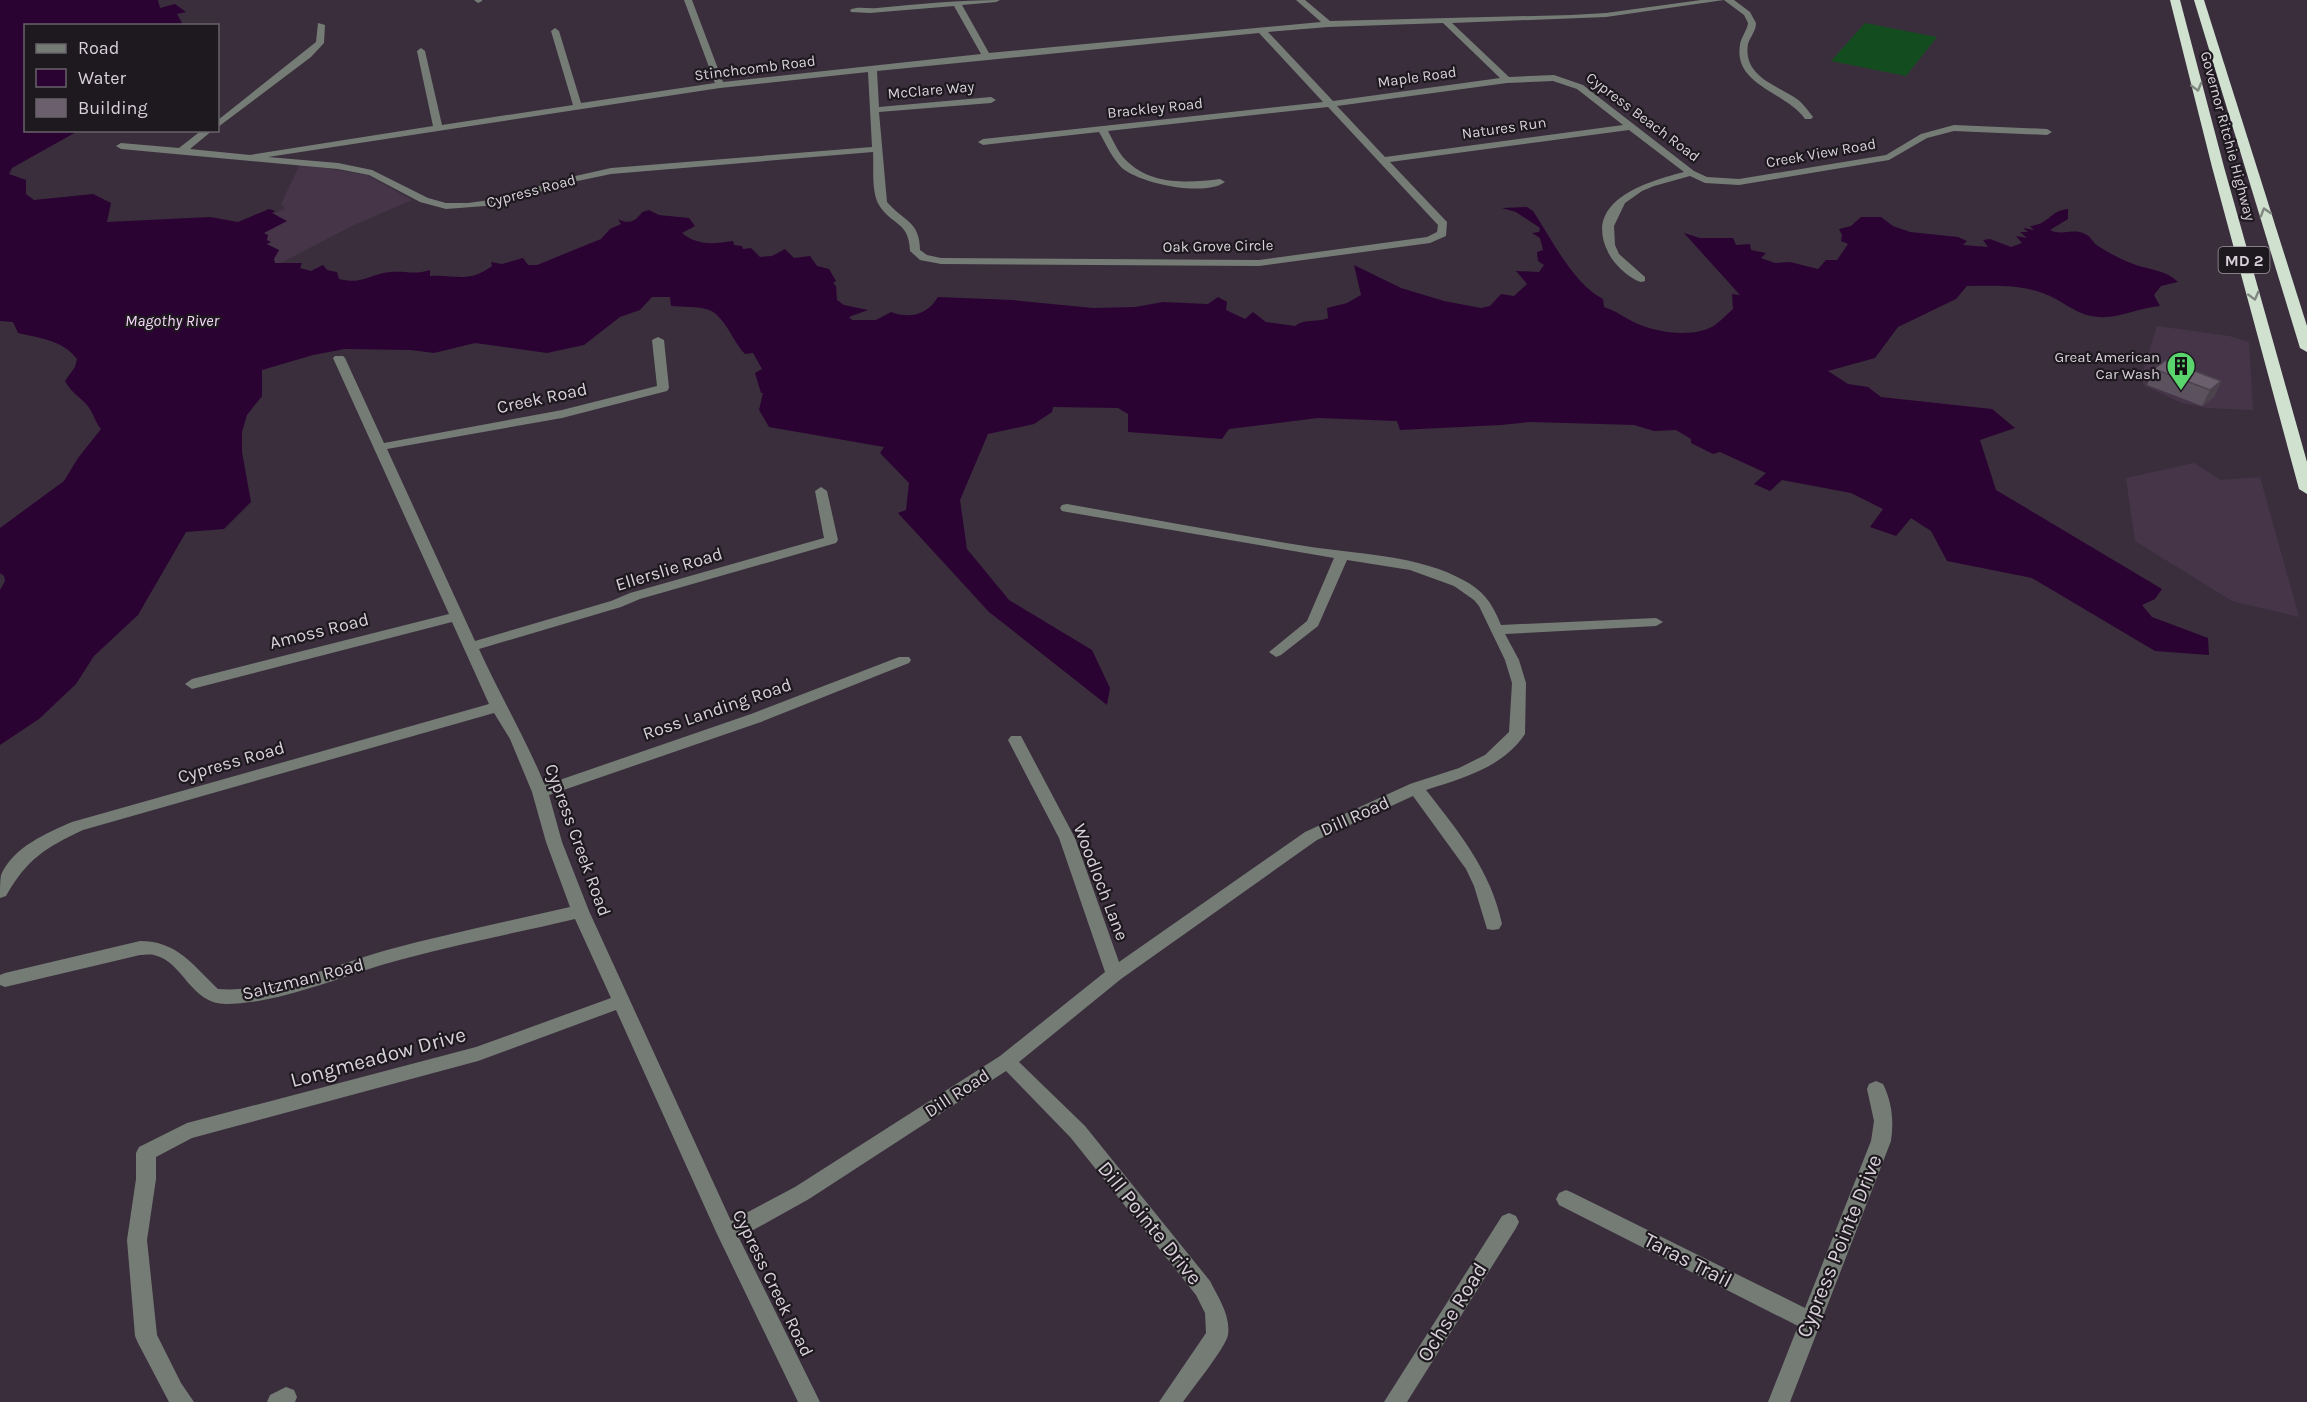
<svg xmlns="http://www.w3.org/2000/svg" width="2307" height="1402" font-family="Karla,sans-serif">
<rect width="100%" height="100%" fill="#3a2e3d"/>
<!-- built -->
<g fill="#463549">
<polygon points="300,164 367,175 412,200 352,226 248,280 140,272 285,209 281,204"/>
<polygon points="2157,326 2229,336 2249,342 2253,410 2207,408 2182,403 2143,385 2143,371"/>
<polygon points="2194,463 2221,480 2260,477 2299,617 2232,601 2135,541 2126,478"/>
</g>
<!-- green -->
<polygon fill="#134d1f" points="1865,23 1937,37 1906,76 1831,61"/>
<!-- water -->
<path fill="#2b0332" d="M0,0H158L160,8L175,4L186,12L177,14L183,25L26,26V130L78,131L12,168L9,174L26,180V194L34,200L93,194L111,203L107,222L210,217L238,222L269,209L275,211L272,213L287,221L264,233L268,235L267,240L271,242L267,244L279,250L274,259L275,263H302L300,268L311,271L323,265L327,270L337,272L339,279C364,285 368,274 391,272C405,271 416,275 430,270V276C454,274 468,284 492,266L491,262L502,264L523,258L528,265H537L601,239L610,229L621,224L618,219C629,225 636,221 642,212L649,210L659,215L689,218L695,226L682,233C698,246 714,244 733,241L734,245L742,246L743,249L751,248L760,257L772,256L785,249L794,258L810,256L817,266L829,269L836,281L833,283L836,286L837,300L844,305L868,310L849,317L852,320H876L891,312C910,319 927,315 938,297L1012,300L1093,308L1135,307L1163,302L1208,304L1218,297L1227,302L1226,310L1245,319L1253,312L1266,322L1295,326C1305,318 1317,323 1328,318L1327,308L1347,303L1361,295L1354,265L1401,288L1444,301L1481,308L1490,306L1501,294L1514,296L1527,284L1516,271L1539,272L1544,265L1538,261L1537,252L1543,250L1540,238L1532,233L1539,232L1540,228L1516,212L1502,208L1527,207L1533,211C1551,238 1574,285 1603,299L1604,307C1617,311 1626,319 1638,324C1658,333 1696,338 1715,325C1722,320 1727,314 1733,309L1732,294L1740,295L1684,233L1700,238H1733L1736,245L1750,244L1751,250L1766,253L1761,258L1775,263L1790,262L1818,269L1826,260H1837L1848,244L1841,241L1842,235L1839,229L1851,226L1861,217H1881L1893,226L1910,232L1958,237L1967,241L1963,245L1988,247L1983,240L1990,239L2011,247L2022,243L2016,236L2027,238L2020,232H2028L2023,228L2034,230L2030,226C2050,224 2049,211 2068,209V219L2050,230C2062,236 2073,228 2085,234C2091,236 2093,243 2098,246C2109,253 2124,261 2136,265C2151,270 2166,270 2178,282L2161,286L2154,295L2160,306C2136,308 2115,321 2091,316C2075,313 2061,300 2045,294C2020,284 1994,286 1967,286L1956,299L1898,327L1875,358L1828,371L1848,384L1868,387L1881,397L1992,409L2015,428L1980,440L1996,490L2162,589L2155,599L2142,605L2152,617L2208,638L2209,655L2155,651L2032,578L1947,561L1931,531L1911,518L1896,536L1870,527L1883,509L1851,493L1782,480L1770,491L1754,484L1766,473L1720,452L1713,454L1691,443V439L1676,430L1654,431L1634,425L1530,422L1501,425L1400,430L1397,421L1318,418L1229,429L1222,439L1128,432V414L1118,408L1053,407L1052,412L1034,424L988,434L960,500L967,549L1009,600L1092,650L1110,688L1107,705L989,612L898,513L906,510L909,483L880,453L884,447L769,427L759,410L763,393H761L755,373L762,369L753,353L745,354C733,342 725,316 709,310C698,306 682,307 671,306L670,297H652L640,310L620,317L584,345L547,353L475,343L434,353L411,350L345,349L313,355L262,370V396L247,415L242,432V452L251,502L224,529L186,532L138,615L94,656L76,684L39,719L0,745V590L5,581L4,576L0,573V528L64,481L78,458L101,429C96,423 95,418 91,411C85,399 72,395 65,381L75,367L77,359C63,340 39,338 18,333L13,322L0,321Z"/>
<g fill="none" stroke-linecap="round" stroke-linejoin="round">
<!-- minor -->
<g fill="#757c75" fill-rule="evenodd">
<polygon points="474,0 482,0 482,1 478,3"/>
<path d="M684,0H692L723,82L981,54L954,6L870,13L851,12L850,10C857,6 868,9 877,8C921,4 958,0 1000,0L996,2L962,5L989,53L1321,22L1296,0H1305L1330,21L1571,15L1606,13L1701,0H1734L1750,12L1756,23C1756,31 1750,37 1748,44C1743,75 1773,84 1794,97C1802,102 1807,109 1813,117L1811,119H1805C1786,92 1733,85 1740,45C1741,37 1747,31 1748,23L1744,15L1724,0L1606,17L1452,23L1509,77L1554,75L1583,85L1694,171L1707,177L1739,179L1886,155L1921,134L1954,125L2047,129L2052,132L2047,135L1954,131L1927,138L1889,160L1739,185L1705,183L1690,176L1654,186L1642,191L1625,203L1614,226L1615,245L1619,254L1645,277V281L1641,282C1628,278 1613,263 1608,252C1582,200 1649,181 1684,172L1629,130L1390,162L1447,222L1446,236L1430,243L1259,266L941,264L920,260L910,251C909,221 892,226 879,205C871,192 874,167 873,152L611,174L568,183L498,205L446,209L420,202L369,175L338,169L121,149L116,146L121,143L179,148L202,130H213L190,149L250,155L433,126L417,51L421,48L425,51L442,125L573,105L551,31L555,28L559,31L581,103L715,83ZM1443,23L1500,78L1333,101L1268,32L1328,27ZM1259,33L1323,102L983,139L978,142L983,145L1099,132C1106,144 1112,158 1122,168C1141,184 1205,197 1225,182L1220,179C1190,183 1153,185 1129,163C1119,155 1114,142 1108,131L1328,107L1438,225L1437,232L1427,237L1259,260L941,258L927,255L920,250C920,221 903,221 887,202L879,112L991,103L996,100L991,97L879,107L877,71ZM868,72L872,147L611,168L562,179L497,199L468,203H446L428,198L372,170L338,163L268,157L720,88ZM1553,81L1577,89L1623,125L1385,157L1337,106L1507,83Z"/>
<polygon points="318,23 325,25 324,43 311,57 218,127 218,120 316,42"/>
<path d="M658,337L664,340L669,388L667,391L562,418L387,449L475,641L611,601L630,593L824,538L815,491L821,487L827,491L838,540L836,543L640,599L621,607L479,649C500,695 525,738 545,785L751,714L899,657H909L911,660L909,663L761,722L549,795L562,842L589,911L731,1221L795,1187L1000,1056L1105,972L1059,838L1008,740L1011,736H1021L1075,838L1119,962L1305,832L1410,784L1459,768L1485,755L1509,732L1512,683L1505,660L1479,606L1474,600L1454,586L1410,570L1347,560L1318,626L1281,655L1276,657L1269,652L1307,621L1334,558L1067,512L1062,511L1060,508L1062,505L1067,504C1146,518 1226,533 1305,546C1356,554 1420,555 1465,581C1485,592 1493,605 1501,625L1656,618L1663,622L1656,626L1505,634L1519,660L1526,683L1525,734C1502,768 1463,778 1426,790C1459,832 1491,871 1502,924L1499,929L1493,930L1487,929L1474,886L1466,869L1413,796L1317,840L1121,979L1019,1062L1085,1126L1210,1281C1218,1297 1231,1316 1228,1335C1226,1347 1192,1389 1183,1402H1159L1206,1333L1205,1313L1196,1295L1071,1138L1006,1071L809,1199L739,1238L820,1402H798L717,1234L616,1010L478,1061L192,1138L156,1157V1179L147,1240L157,1335L181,1383L194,1402H169L138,1343L135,1336L127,1240L136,1179V1153L139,1147L187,1123L476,1047L611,998L575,919C512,934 447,946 385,964C337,978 276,1004 226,1004C190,1004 184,962 154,955C150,954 144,955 140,955L5,987L0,985V975L5,973L140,941C177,941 193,965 218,989C272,993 334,965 387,950C447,934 509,921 570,907L546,842L532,792L510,739L494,713L83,830C45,848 27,859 6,896L0,898C0,891 0,881 1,875C13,847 47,833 72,822L489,704L452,622L192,689L185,684L192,679L449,614L333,358L335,356H343L345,358L384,443L562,410L657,386L652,340Z"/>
<path d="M1876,1081L1883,1084C1892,1102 1894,1121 1891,1141L1790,1402H1768L1798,1326L1559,1205L1556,1199L1559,1193L1566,1190L1573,1193L1805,1308L1871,1141L1874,1121L1867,1089L1869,1084Z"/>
<polygon points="1509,1213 1516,1216 1519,1222 1516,1228 1407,1402 1384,1402 1502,1216"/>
<polygon points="286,1387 294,1390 297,1397 295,1402 267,1402 270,1395"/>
</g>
<!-- highway -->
<g fill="#d0e1d0" fill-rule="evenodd">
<polygon points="2170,0 2180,0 2224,167 2307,462 2307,494 2299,489 2212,167"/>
<polygon points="2194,0 2204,0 2307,326 2307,352 2300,348"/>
</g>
</g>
<!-- wall -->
<polygon fill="#5c515e" points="2154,369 2221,381 2214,397 2202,406 2147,385"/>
<!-- shaded-wall -->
<polygon fill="#4b424c" points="2221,381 2214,397 2202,406 2210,390"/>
<!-- building -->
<polygon fill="#6b5e6d" stroke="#4b424c" stroke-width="1.5" points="2166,360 2221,381 2210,390 2154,369"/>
<!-- one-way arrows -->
<defs><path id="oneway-chevron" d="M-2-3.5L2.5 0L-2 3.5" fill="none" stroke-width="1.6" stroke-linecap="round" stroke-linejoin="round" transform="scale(1.5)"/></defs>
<g stroke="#808780">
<use href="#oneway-chevron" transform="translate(2197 87) rotate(75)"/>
<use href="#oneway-chevron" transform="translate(2265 212) rotate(-107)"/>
<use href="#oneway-chevron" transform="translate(2254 296) rotate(75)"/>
</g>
<!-- icons -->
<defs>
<g id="building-pin" transform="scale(1.5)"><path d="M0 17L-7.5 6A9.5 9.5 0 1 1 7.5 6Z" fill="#5ad56e" stroke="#1e191f"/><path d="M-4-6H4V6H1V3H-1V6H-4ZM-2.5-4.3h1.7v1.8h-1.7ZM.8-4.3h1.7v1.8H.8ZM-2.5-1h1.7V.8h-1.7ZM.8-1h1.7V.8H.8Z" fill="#111"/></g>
</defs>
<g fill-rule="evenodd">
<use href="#building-pin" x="2181" y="366"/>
</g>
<g text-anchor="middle" stroke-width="4.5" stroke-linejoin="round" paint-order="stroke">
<!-- far-street labels -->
<g font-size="15" fill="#d8d1da" stroke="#1e191f">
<text transform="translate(755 68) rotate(-7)" y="5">Stinchcomb Road</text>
<text transform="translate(1417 77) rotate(-8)" y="5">Maple Road</text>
<text transform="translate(931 90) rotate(-5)" y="5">McClare Way</text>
<text transform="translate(1155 108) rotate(-6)" y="5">Brackley Road</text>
<text transform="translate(1643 117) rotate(37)" y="5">Cypress Beach Road</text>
<text transform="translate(1504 128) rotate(-8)" y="5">Natures Run</text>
<text transform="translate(2228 136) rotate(75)" y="5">Governor Ritchie Highway</text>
<text transform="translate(1821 153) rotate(-10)" y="5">Creek View Road</text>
<text transform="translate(531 191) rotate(-15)" y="5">Cypress Road</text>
<text transform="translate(1218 246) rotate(-1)" y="5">Oak Grove Circle</text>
</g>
<!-- far-poi labels -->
<g font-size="15" fill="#d8d1da" stroke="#1e191f" text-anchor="end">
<text x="2160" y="362">Great American<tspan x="2160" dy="17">Car Wash</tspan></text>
</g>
<!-- shield labels -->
<rect fill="#1e191f" stroke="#a09aa2" stroke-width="1.5" x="2218.5" y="247" width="51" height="26" rx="4.5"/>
<g font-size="16" font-weight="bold" fill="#d8d1da">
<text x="2244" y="266">MD 2</text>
</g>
<!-- far-water labels -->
<g font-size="16" font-style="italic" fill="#f6d7fb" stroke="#1e191f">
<text x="172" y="326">Magothy River</text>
</g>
<!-- street labels -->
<g font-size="18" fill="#d8d1da" stroke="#1e191f">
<text transform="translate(542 398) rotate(-12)" y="6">Creek Road</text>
<text transform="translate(669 569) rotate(-17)" y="6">Ellerslie Road</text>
<text transform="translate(319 631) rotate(-14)" y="6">Amoss Road</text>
<text transform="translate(717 709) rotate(-19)" y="6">Ross Landing Road</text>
<text transform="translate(231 762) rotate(-16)" y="6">Cypress Road</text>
<text transform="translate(1355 816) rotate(-24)" y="6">Dill Road</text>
<text transform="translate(578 840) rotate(70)" y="6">Cypress Creek Road</text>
<text transform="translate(1101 882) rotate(69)" y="6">Woodloch Lane</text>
<text transform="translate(303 979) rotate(-14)" y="6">Saltzman Road</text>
<text transform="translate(957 1093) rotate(-33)" y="6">Dill Road</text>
<text transform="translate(773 1283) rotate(64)" y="6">Cypress Creek Road</text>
</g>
<!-- near-street labels -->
<g font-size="21" fill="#d8d1da" stroke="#1e191f">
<text transform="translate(378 1057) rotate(-15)" y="7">Longmeadow Drive</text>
<text transform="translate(1150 1223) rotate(51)" y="7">Dill Pointe Drive</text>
<text transform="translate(1839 1246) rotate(-68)" y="7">Cypress Pointe Drive</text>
<text transform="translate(1688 1260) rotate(27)" y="7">Taras Trail</text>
<text transform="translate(1452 1312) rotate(-58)" y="7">Ochse Road</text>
</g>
</g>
<!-- legend -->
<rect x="24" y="24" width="195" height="108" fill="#1e191f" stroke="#68636a" stroke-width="1.5"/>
<rect x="36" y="44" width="30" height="9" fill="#757c75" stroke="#68636a" stroke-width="1.5"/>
<text x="78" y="54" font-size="18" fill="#d8d1da">Road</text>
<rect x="36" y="69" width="30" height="18" fill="#2b0332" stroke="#68636a" stroke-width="1.5"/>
<text x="78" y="84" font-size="18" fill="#d8d1da">Water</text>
<rect x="36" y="99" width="30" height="18" fill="#6b5e6d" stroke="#68636a" stroke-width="1.5"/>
<text x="78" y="114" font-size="18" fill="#d8d1da">Building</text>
</svg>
